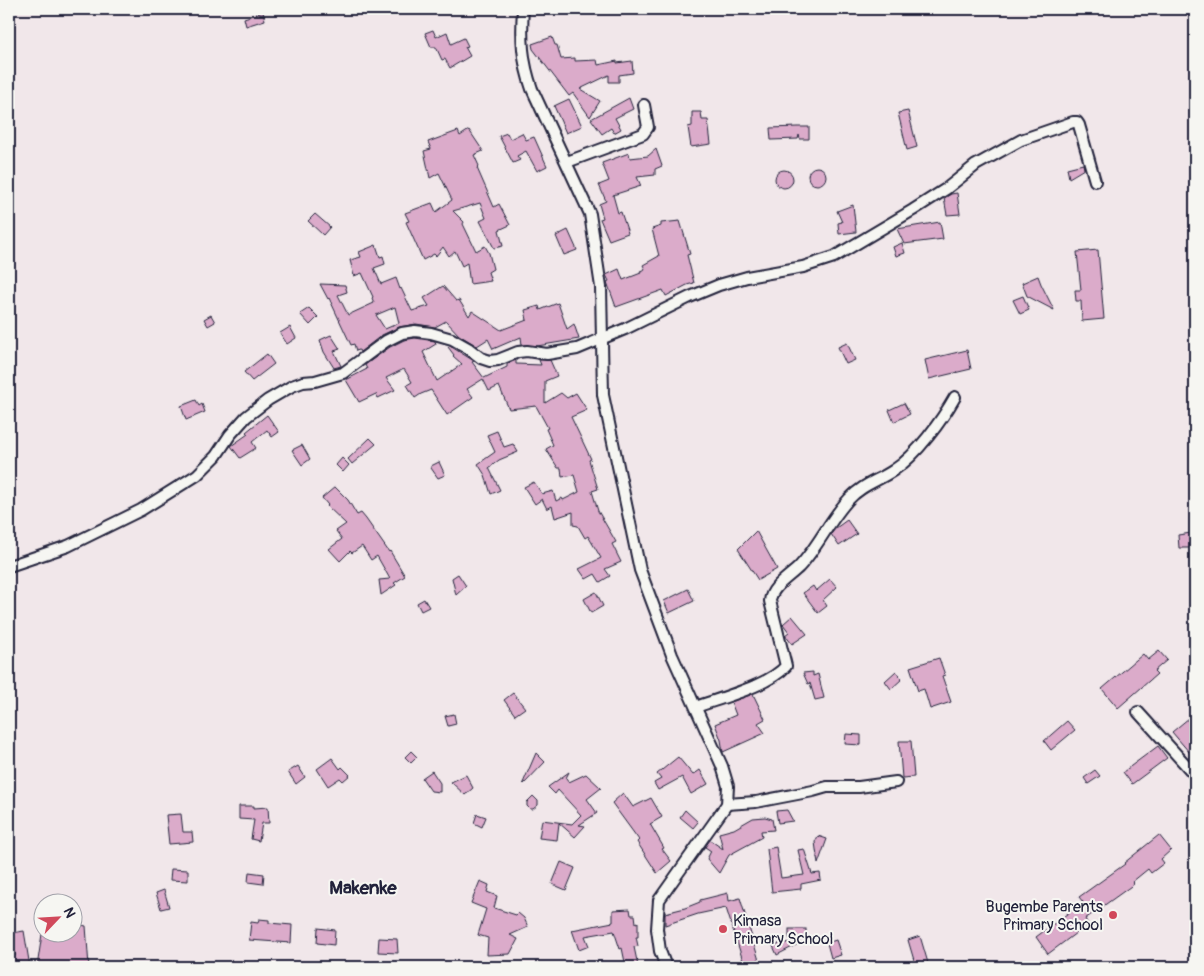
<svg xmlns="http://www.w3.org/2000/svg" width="1204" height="976" font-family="Pangolin,sans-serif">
<rect width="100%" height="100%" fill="#f1e7ea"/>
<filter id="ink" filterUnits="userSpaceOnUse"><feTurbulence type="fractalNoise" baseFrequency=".02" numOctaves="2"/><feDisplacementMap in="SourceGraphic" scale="10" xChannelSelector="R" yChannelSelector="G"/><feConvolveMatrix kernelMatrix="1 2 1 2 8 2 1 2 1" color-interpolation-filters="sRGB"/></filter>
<g filter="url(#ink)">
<!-- building -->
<g fill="#dbabca" stroke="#22223b" fill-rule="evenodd">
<polygon points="263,12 265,20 246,26 244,18"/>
<polygon points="433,30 436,37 447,32 451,44 464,38 468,46 465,47 470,56 450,68 445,59 442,60 436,47 431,47 425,33"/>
<polygon points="552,37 555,45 557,45 561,59 575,58 575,61 597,60 598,65 617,61 617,63 632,61 633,73 619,75 619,82 609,82 609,75 580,89 600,101 590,117 573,93 569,96 533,49 532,44"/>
<polygon points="629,98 633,109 615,118 621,129 614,133 611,128 602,134 591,119"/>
<polygon points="569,99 582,126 566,133 554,106"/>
<polygon points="908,111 917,147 907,150 898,113"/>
<polygon points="692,112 701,112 702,120 708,120 711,144 691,147 688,127 692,126"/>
<polygon points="797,127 809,127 809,139 800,139 799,135 798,139 771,140 770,128"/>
<polygon points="469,130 483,151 474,155 479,166 477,168 494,207 499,204 510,225 499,230 503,246 494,248 480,221 486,218 480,203 453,211 464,222 463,224 476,251 485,246 489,253 493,269 488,272 491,281 470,284 467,263 462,266 455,251 449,256 443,247 436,256 434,254 423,260 406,222 409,221 405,213 432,203 436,212 452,200 439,173 430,178 424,151 431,149 428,142 458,131 460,136"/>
<polygon points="507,133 510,139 522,133 526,140 534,137 547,166 537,171 526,151 517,156 520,160 513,163 499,136"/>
<polygon points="656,149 662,166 655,169 655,175 637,177 641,186 613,195 618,213 621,212 628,233 609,240 600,219 603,218 599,204 606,201 599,185 609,181 602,163 629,153 630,158 648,156"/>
<polygon points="1083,164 1084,169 1069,178 1067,168"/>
<circle cx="817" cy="176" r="9"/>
<circle cx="784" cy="179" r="9"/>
<polygon points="957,193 960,214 947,215 944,198 951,194"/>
<polygon points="853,205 856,232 839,234 838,223 842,222 837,211"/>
<polygon points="315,214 330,227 323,235 308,221"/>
<polygon points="680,221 690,254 687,255 694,283 687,285 666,296 663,290 616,307 607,282 609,281 606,275 619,269 623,280 641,273 640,271 645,269 643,265 659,256 652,229 661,226 661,223"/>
<polygon points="940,222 943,239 904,244 897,229"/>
<polygon points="568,230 577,250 564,255 556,236"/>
<polygon points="902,243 905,253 896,256 893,247"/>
<path d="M376,245L380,257L383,256L385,264L374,268L381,284L396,278L400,289L401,288L412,311L429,306L424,298L443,286L456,301L459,300L469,316L472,311L501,330L527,320L525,310L539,306L540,310L558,303L567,329L574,324L579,339L537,346L522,345L521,337L493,349L488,339L477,346L459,335L446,321L435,327L416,324L399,327L382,335L360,352L359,350L356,351L354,344L351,345L329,298L328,299L320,284L345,285L347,292L338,295L348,315L374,303L372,298L373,297L362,273L354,276L350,260L361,257L359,252ZM395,307L399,323L385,329L376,315Z"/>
<polygon points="1098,250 1104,319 1082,321 1081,301 1076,301 1075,290 1081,290 1077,252"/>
<polygon points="1038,276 1041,284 1054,310 1027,296 1022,283"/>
<polygon points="1023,296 1029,310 1020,314 1013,300"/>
<polygon points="309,308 318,317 310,325 300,314"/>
<polygon points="211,315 215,322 208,326 204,319"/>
<polygon points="290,327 296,338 287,344 280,333"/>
<polygon points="331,335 340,349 334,351 341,366 334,368 324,352 320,340"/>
<polygon points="415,338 435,341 436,344 423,352 437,381 462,364 453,356 454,355 448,347 450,346 474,361 472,362 484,378 507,367 507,364 516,360 516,364 541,365 539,360 550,360 557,376 545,381 545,403 561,393 567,398 576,393 587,410 571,417 591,459 589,460 598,489 592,491 598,511 616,542 612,544 621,562 605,569 610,576 600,582 595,574 586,579 579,569 601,558 588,536 585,538 578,526 573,525 573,512 555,518 552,506 547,509 542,499 535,504 524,487 534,482 542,494 553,491 556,501 562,498 563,500 579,492 574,475 562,477 561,468 558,468 546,449 553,445 546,429 548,428 536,406 509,409 499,386 489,391 483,379 467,389 473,397 447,415 431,390 421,394 415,398 407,385 412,382 404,369 386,378 395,390 378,398 376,394 359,402 346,380 367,369 365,365 390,347 404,340"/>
<polygon points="847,343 855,360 846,364 838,347"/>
<polygon points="967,350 971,369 929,379 925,360"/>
<polygon points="267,354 274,364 252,381 244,372"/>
<polygon points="196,400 199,406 202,404 205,412 186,420 181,406"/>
<polygon points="904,403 910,414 894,422 889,410"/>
<polygon points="267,415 279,432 272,437 267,430 252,442 256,448 240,458 231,446 248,434 246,432"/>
<polygon points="497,431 504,447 513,444 518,452 499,460 489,468 500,490 491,494 485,475 478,464 495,452 487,435"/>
<polygon points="370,438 376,444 352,464 348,459"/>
<polygon points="302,445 310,459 302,465 292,450"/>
<polygon points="342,458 349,465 343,472 336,465"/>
<polygon points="439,462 445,475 438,478 431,468 431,466"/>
<polygon points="335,487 348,500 357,515 361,513 366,519 389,552 390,551 405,576 394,583 396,585 381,595 379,580 390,579 377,556 371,560 362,546 352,553 350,551 340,561 329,549 342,539 336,531 346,524 327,506 328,505 322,498"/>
<polygon points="847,520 857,534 839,546 831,534 836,528"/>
<polygon points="756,531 777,569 758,580 738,549"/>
<polygon points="1191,533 1192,548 1179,548 1178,535"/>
<polygon points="458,574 466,586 456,595 452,578"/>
<polygon points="830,579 837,587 823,600 827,606 818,613 803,593 813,586 816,591"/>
<polygon points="688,589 694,601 669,613 664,601"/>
<polygon points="596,592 603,606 591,613 584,599"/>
<polygon points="424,599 429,607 421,611 417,603"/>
<polygon points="792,616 807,634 792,644 785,635 789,632 783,624"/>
<polygon points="1159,651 1167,660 1154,671 1157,674 1118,708 1102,689 1143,654 1148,660"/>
<polygon points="939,658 945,675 942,676 951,702 930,709 924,689 918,691 910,667"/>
<polygon points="896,671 902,679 891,689 885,681"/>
<polygon points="813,672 813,676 818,674 824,698 815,700 810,683 808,684 803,673"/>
<polygon points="513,693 525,708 515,715 504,700"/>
<polygon points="753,694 765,719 758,723 765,733 723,752 721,740 715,724 736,715 731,702"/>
<polygon points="1195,713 1195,759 1172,732"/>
<polygon points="454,714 456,724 448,726 445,716"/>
<polygon points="1067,721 1075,730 1051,750 1044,741"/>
<polygon points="846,734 861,735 861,745 845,744"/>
<polygon points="899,741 911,741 914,777 902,778"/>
<polygon points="1158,746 1167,758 1132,784 1123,772"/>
<polygon points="411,751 417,757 411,763 405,757"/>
<polygon points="536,753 545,762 524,784 523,783"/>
<polygon points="678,757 693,775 700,770 708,784 691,794 682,777 658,790 654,783 661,779 657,774"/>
<polygon points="332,758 340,769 342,767 350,775 343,781 340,778 328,786 317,769"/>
<polygon points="298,766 305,777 296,784 288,772"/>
<polygon points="1095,770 1100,776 1088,784 1084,778"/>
<polygon points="432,771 440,783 440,792 431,791 422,778"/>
<polygon points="569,772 566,778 569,782 586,774 601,788 587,799 597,813 579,825 585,826 575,837 559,823 557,840 539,838 542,820 572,824 581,815 558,790 555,794 548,787"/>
<polygon points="466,775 473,788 465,795 451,782"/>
<polygon points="623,793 633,807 651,798 662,817 650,824 664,848 662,849 671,861 657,873 637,842 639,840 612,803"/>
<polygon points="533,796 538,801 538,805 533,809 530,809 527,806 527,802"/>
<polygon points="239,806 254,806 254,808 268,807 269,823 262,823 259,841 251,839 254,820 239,819"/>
<polygon points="685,810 698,822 693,828 680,817"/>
<polygon points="787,810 793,821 778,823 776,811"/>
<polygon points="181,814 183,832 192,832 193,842 169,844 166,815"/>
<polygon points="477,814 486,817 482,827 474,823"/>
<polygon points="765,817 772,819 774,830 761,831 762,837 729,855 719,873 707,859 711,851 705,847 710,840 723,849 719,833 734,829 753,818"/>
<polygon points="1159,835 1171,850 1161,859 1164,863 1151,873 1148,869 1132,882 1134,884 1085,919 1088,924 1048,954 1036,937 1083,902 1079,897 1125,864 1124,863"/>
<polygon points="818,836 827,839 818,864 815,842"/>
<polygon points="776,847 781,878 804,875 798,850 804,849 812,874 820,873 821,880 801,884 801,889 772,892 767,849"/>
<polygon points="561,862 575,868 566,890 552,884"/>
<polygon points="171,869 188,870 188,881 170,880"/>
<polygon points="249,872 264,874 263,884 248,882"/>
<polygon points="480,881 489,885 487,892 497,896 494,908 516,915 518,913 524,918 528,927 510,935 518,939 510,954 487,955 488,938 478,935 486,909 471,903"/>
<polygon points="164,890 169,907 161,909 156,893"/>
<polygon points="728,893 729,901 740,898 761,967 745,967 726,908 698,914 665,925 665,913 685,908 700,902 700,900"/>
<polygon points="630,909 631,915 635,915 636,923 638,922 638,937 636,937 638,946 634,947 638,966 626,967 622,948 620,949 614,931 585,936 589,946 579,950 572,930 613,922 613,910"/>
<polygon points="259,919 269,920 269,923 292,925 291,943 249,940 251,922 258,923"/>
<polygon points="72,923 86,926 89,967 37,967 42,934 72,934"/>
<polygon points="318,928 335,930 334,945 317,943"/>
<rect x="789" y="929" width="17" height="9"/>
<polygon points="24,931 30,967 9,967 9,957 15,956 12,933"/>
<polygon points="920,936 928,963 916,967 908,940"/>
<polygon points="379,938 397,939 398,953 378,952"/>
<polygon points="836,940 841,955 831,958 827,943"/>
<polygon points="799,941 800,943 777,955 773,946 785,942 786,943"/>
</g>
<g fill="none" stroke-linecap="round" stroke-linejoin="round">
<!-- minor casing -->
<g stroke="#22223b" stroke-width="14">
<g id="minor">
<path d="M523,9C521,38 522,61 532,89L590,214L601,287L603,395L640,570L672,655L722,766L728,786L727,804L659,900L657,929L660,951L666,967"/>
<polyline points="567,162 643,134 648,127 644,105"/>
<polyline points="9,566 68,546 141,510 197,475 216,456 230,435 246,417 268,400 292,386 303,382 315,381 343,373 386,341 402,333 415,331 431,333 452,339 468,348 481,358 490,361 498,360 518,352 527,351 547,354 577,349 625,329 690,297 719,285 747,277 803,267 834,257 913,210 946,189 976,165 1021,140 1073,122 1077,122 1079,125 1095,181"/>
<path d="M696,707C721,698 770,685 786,666L770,601C771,587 789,577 799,567C818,547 830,519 849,499C863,484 878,481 894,470C917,455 942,420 955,397"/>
<polyline points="1138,712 1195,775"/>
<polyline points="727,804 756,802 813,791 827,787 859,787 896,782"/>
</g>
</g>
<!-- minor -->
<use href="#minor" stroke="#f6f6f2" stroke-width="10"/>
</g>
</g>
<!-- markers -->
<g fill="#d1495b" stroke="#f6f6f2" stroke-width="2">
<circle cx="1113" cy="915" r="5"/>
<circle cx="723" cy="929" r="5"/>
</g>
<g text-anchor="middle" stroke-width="4" stroke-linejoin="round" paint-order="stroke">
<!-- poi labels -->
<g font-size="16" fill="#22223b" stroke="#f6f6f2" text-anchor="end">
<text x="1103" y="912">Bugembe Parents<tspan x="1103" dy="18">Primary School</tspan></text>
<text x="733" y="926" text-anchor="start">Kimasa<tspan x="733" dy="18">Primary School</tspan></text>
</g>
<!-- quarter labels -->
<g font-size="19" font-weight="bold" fill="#22223b" stroke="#f6f6f2">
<text x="363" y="894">Makenke</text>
</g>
</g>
<!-- margin -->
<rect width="1204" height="976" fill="none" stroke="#f6f6f2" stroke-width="30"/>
<rect x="15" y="15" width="1174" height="946" fill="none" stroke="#22223b" stroke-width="2" filter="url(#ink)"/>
<!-- north arrow -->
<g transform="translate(58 918) rotate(65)"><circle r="24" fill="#f6f6f2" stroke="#a1a1a9"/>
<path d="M0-4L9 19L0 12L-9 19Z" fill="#d1495b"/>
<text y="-8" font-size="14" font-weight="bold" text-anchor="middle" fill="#22223b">N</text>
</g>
</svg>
